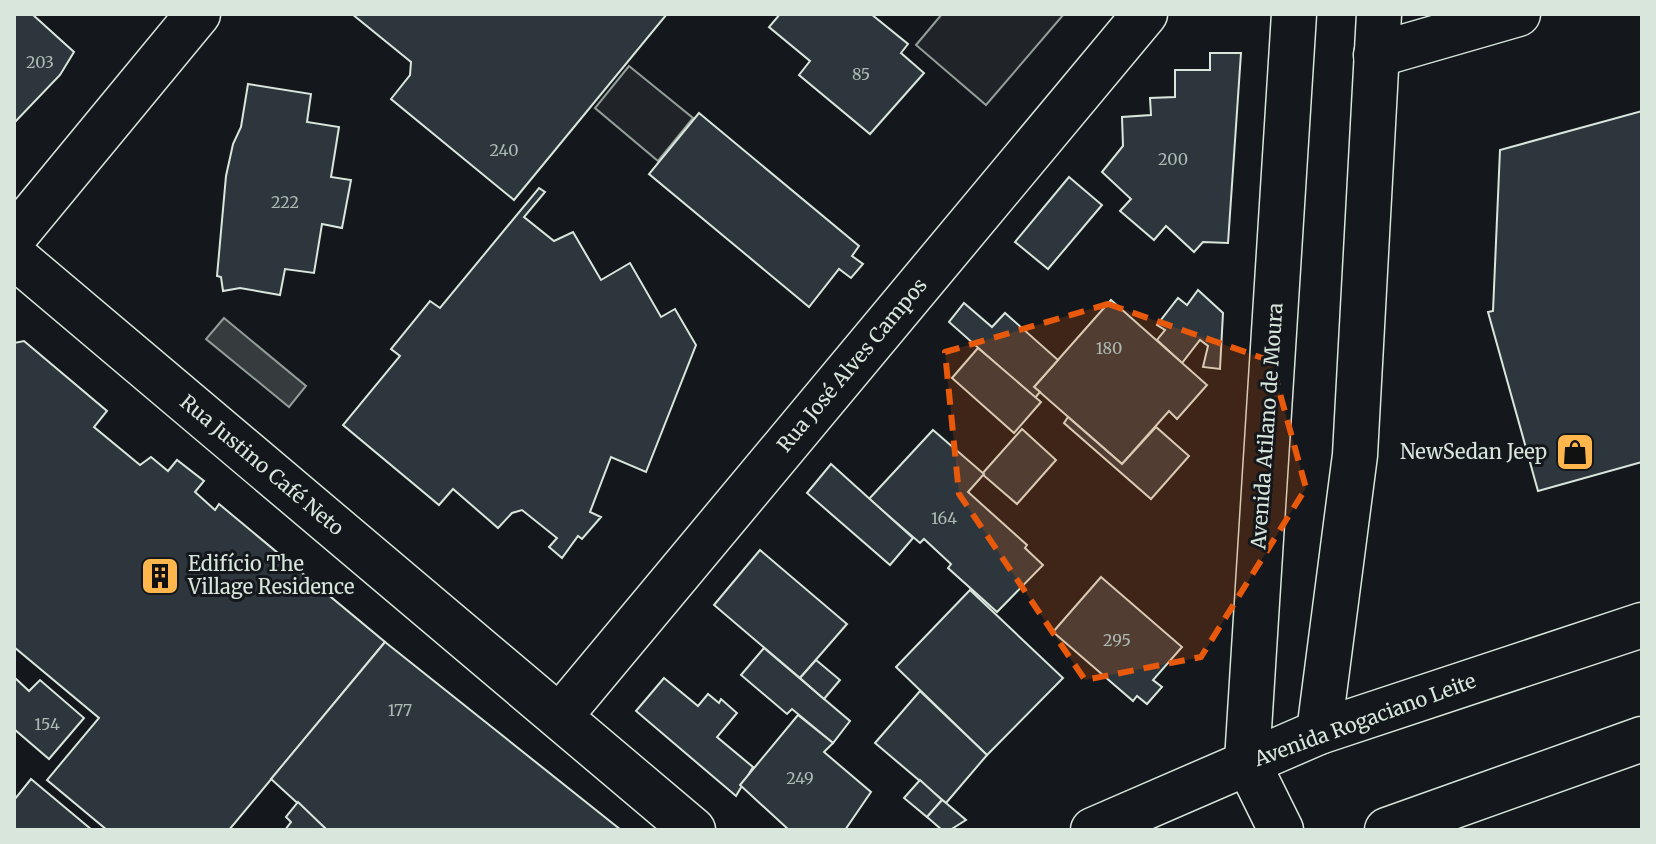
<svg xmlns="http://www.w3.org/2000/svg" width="1656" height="844" font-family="Merriweather,serif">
<rect width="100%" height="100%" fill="#14181c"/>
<!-- green -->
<g fill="#202428" stroke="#939e99" stroke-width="2">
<polygon points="942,14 1064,14 986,105 916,45"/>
<polygon points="629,66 693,118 658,161 595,108"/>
</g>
<!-- water -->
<polygon fill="#363b3e" stroke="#939e99" stroke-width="2" points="224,318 306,386 289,407 206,339"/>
<!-- building -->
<g fill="#2c363c" stroke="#d8e6dc" stroke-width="2">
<polygon points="14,14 32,14 74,52 60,75 14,123"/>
<polygon points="352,14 667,14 514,200 391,99 410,75 411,62"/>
<polygon points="780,14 871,14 908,44 901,53 924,73 870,134 799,75 810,61 769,27"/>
<polygon points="1210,53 1241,53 1228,243 1203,242 1194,252 1166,226 1154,240 1120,211 1131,199 1102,172 1123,146 1122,117 1151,115 1150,98 1175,97 1175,70 1210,70"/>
<polygon points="248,84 311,94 307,122 339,127 331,177 351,180 342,228 322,224 314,273 285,269 280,295 240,288 223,291 221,277 217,276 226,176 233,144 241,127"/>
<polygon points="1642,111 1642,462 1538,491 1488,312 1493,311 1500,150"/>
<polygon points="699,113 859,246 852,256 863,264 851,278 839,269 809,307 649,174"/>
<polygon points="1069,177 1102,205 1048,269 1015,242"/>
<polygon points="539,188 545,192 524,217 554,241 573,232 601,280 630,263 661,317 675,309 696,345 646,472 611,457 590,512 601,517 582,539 578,536 562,558 549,547 557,538 522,510 512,513 498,528 453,489 439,505 343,425 400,356 391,349 430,301 440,308"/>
<polygon points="1198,290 1223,313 1220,369 1203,367 1208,346 1200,340 1182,363 1157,340 1165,330 1157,325 1178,298 1187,305"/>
<polygon points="1111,300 1207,385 1177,419 1169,411 1122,464 1034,387"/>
<polygon points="964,303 992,327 1005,313 1058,360 1034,387 1040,392 1035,398 949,322"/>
<polygon points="24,341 107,411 94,427 140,465 151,457 168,471 177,460 204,481 195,492 215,510 219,504 385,642 229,830 107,830 47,780 99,718 14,647 14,343"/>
<polygon points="978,348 1041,402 1014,433 952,378"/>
<polygon points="1068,417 1122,464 1156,427 1189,456 1151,499 1064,423"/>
<polygon points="1022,429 1056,460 1017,504 982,474"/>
<polygon points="933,430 984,474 968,492 1027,545 1025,548 1043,565 997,612 948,568 951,564 924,539 920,543 869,499"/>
<polygon points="831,464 913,538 890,565 807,493"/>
<polygon points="760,550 847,624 800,678 714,605"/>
<polygon points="1101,577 1182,647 1153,680 1162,687 1147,704 1137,696 1133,701 1053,632"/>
<polygon points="970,590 1063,678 987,755 896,667"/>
<polygon points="385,642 621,830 327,830 271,779"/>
<polygon points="764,648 850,721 833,743 792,709 787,714 741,675"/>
<polygon points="816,660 840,680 824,699 800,678"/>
<polygon points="14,677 29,691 40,680 84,718 49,759 14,729"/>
<polygon points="664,678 698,706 708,694 719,703 721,699 737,713 717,737 753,767 736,796 636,711"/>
<polygon points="920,691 987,755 946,803 875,743"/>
<polygon points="798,715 833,743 824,752 871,792 845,830 789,830 740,785"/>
<polygon points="31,779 92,830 14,830 14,800"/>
<polygon points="920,780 942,800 927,817 904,798"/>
<polygon points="942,800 946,803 966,820 950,830 942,830 927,817"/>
<polygon points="298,802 327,830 285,830 291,822 286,817"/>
</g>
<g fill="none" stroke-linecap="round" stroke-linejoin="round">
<!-- minor casing -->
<g stroke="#d8e6dc" stroke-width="47">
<g id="minor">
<polyline points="1376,55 1518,14"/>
<polyline points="14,237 198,14"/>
<polyline points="14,256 693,830"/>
<polyline points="560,716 1145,14"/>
</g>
</g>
<!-- tertiary casing -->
<g stroke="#d8e6dc" stroke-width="47">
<g id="tertiary">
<polyline points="1319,732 1355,455 1379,14"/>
<polyline points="1281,830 1247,761 1294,14"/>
</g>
</g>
<!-- primary casing -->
<g stroke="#d8e6dc" stroke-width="47">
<g id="primary">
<polyline points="1093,830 1319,732 1642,625"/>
<polyline points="1387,830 1642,739"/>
</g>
</g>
<!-- minor -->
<use href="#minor" stroke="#14181c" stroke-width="44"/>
<!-- tertiary -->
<use href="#tertiary" stroke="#14181c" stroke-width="44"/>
<!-- primary -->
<use href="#primary" stroke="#14181c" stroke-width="44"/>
</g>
<!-- marked area -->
<path fill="#e8590c" fill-opacity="0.2" stroke="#e8590c" stroke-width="6" stroke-dasharray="16 10" stroke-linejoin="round" d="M1108,304L1271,361L1306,488L1201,657L1085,680L959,494L945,352Z"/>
<!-- icons -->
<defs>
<g id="shop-square" transform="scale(2)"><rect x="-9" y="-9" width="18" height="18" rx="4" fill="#ffb74d" stroke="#14181c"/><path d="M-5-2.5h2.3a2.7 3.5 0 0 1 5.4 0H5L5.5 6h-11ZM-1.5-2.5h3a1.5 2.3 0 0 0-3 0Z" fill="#111"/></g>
<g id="building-square" transform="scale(2)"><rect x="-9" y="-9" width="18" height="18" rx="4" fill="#ffb74d" stroke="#14181c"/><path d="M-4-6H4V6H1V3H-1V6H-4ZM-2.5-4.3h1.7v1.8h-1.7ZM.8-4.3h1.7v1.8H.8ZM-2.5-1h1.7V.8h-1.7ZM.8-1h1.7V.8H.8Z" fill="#111"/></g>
</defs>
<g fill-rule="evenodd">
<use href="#shop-square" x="1575" y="452"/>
<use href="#building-square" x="160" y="576"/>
</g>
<g text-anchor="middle" stroke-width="6" stroke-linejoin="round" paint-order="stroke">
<!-- number labels -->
<g font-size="16" fill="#adbab4">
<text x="40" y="68">203</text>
<text x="861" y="80">85</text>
<text x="504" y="156">240</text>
<text x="1173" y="165">200</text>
<text x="285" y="208">222</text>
<text x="1109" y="354">180</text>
<text x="944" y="524">164</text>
<text x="1117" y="646">295</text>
<text x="400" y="716">177</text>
<text x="47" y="730">154</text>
<text x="800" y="784">249</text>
</g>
<!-- street labels -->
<g font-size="20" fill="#d8e6dc" stroke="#14181c">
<text transform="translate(852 365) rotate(-50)" y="7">Rua José Alves Campos</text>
<text transform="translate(1267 426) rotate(-86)" y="7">Avenida Atilano de Moura</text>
<text transform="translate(262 465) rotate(40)" y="7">Rua Justino Café Neto</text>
<text transform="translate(1365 720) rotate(-20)" y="7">Avenida Rogaciano Leite</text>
</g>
<!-- poi labels -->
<g font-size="20" fill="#d8e6dc" stroke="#14181c" text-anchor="end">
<text x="1547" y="459">NewSedan Jeep</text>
<text x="188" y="571" text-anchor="start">Edifício The<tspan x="188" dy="23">Village Residence</tspan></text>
</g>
</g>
<!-- border -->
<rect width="1656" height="844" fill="none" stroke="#d8e6dc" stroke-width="32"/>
</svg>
